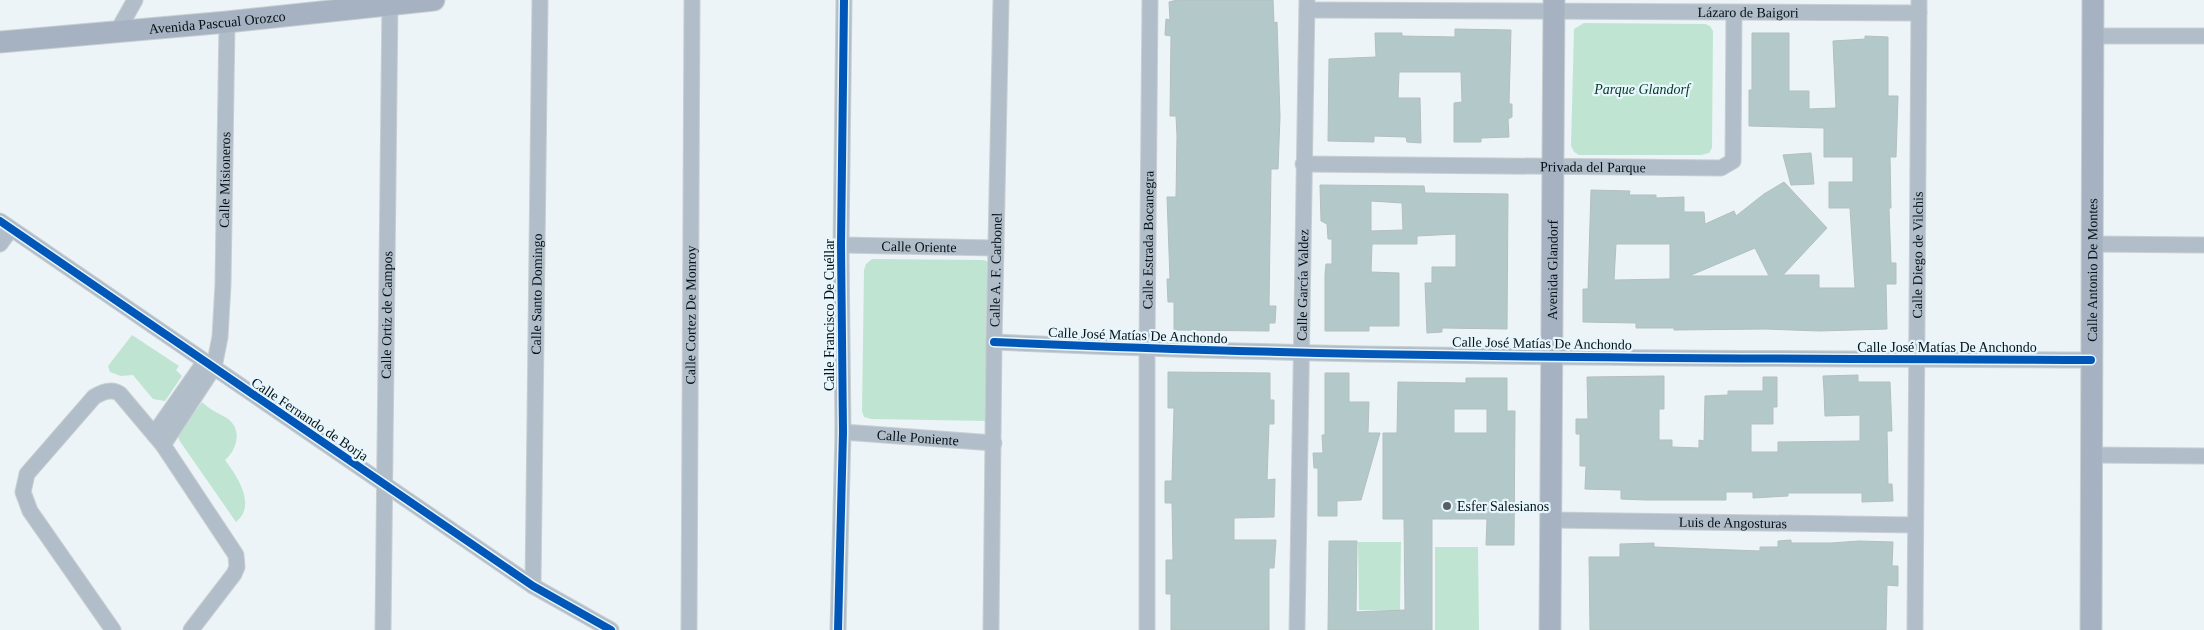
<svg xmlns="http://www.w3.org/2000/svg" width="2204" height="630" font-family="Georgia,serif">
<rect width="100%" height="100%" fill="#ecf4f7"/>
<!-- green -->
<g fill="#bfe5d2">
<polygon points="1584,23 1705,24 1710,26 1713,31 1712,148 1709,153 1701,155 1579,155 1574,152 1571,146 1574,29"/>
<polygon points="872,259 984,260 990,263 987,421 871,419 864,417 862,411 864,270 866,264"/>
<polygon points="132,335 179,366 176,370 182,376 165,401 153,399 133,375 121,376 110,372 108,366"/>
<path d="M202,402C209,409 216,412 225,417C243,427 238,449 225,460C237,476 257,505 236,522L179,440L178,435Z"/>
<polygon points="1358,542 1401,542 1400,611 1359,610"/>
<polygon points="1435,547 1478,547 1479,630 1435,630"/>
</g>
<!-- building -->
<g fill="#b3c9c9" stroke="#b3bfbf" fill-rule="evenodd">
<polygon points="1177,0 1273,0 1274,23 1277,22 1280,117 1278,169 1271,169 1269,306 1276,306 1275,323 1269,323 1269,331 1174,330 1174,302 1168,302 1167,279 1170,279 1167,197 1176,197 1177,136 1176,116 1170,116 1171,36 1165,35 1166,19 1170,20 1169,2"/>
<polygon points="1455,29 1511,30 1509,104 1512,104 1512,117 1508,119 1509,137 1481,138 1481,142 1454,142 1454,103 1462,102 1461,72 1399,72 1398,98 1420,98 1421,143 1407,142 1406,137 1374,136 1374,142 1328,141 1329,59 1376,57 1375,33 1402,33 1402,36 1455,37"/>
<path d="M1752,33H1789V91H1809V109L1836,108L1833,41L1865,39V36L1888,37V96H1898L1896,157H1890L1891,208H1889L1891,263H1896V284H1886L1887,329L1819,331L1765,329L1674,330V328H1636V323L1583,322V289H1588L1591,190L1630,191L1629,195H1656V198L1684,197V212H1704L1705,224L1734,211L1736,216L1764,194L1784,182L1827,228L1783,275H1819V288H1855L1850,208H1829V182H1853V157H1824V128L1749,126V90H1752ZM1616,244H1670V279L1614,280ZM1755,248L1769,276H1689Z"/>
<polygon points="1811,153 1814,184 1791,185 1783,155"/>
<path d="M1320,185L1424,186L1425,193L1508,194L1507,329L1442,328V332L1427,333L1425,283H1432V267H1456V234L1417,236V244H1372L1371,272L1399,273V326H1369V331H1325V274L1326,264H1332V239H1328L1327,224L1321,221ZM1371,201L1402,203L1403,230L1371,231Z"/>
<polygon points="1168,372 1270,373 1270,400 1274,400 1274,424 1269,424 1267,480 1275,479 1274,517 1234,518 1234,540 1276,540 1274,568 1269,568 1269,630 1171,630 1171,594 1166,594 1166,560 1173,560 1172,503 1165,503 1165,481 1172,481 1174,408 1168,408"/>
<polygon points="1325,373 1349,373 1349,402 1369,402 1368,433 1380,433 1361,500 1337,501 1337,516 1318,516 1318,468 1314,468 1313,453 1323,453 1322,435 1325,435"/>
<polygon points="1858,375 1858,382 1890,382 1892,431 1887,431 1888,484 1892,484 1893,501 1862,502 1862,493 1788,493 1788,496 1753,498 1753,492 1726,492 1726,500 1646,500 1621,499 1621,490 1585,489 1586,466 1580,466 1580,434 1576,434 1576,419 1588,419 1587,377 1664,376 1664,409 1659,409 1659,440 1672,440 1672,447 1699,448 1699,440 1704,441 1705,396 1728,395 1728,391 1763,391 1763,377 1777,377 1777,407 1773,407 1773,424 1751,424 1751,452 1778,452 1778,442 1860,441 1860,415 1825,416 1824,391 1823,376"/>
<path d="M1466,378H1507V411H1515L1514,545H1486L1487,519H1432V630H1328L1329,541H1357L1356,612L1405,610L1404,519H1383V433H1397L1398,382L1466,383ZM1454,409H1487V433H1454Z"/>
<polygon points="1791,540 1791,543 1831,543 1859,541 1893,542 1892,566 1898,566 1898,586 1887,585 1886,630 1590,630 1589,557 1620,557 1620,544 1654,543 1654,547 1760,551 1760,547 1778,547 1778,541"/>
</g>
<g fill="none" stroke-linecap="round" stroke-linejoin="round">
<!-- street casing -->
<g stroke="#c8cfd2" stroke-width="17">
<g id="street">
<path id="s1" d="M1307,10L1919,13"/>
<polyline points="117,32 135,0"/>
<polyline points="2092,36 2204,36"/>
<path id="s2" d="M1303,164L1721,168L1733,161L1734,13"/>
<polyline points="0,221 533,586 611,630"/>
<polyline points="0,244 11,229"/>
<polyline points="2091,244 2204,245"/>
<path id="s3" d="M841,245L996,248"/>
<path d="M994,342C1359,359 1725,358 2091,360"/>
<path id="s4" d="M843,432L994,443"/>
<polyline points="154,434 203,364"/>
<path id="s5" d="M163,445L214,367L220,337L223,284L227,22"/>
<polyline points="2090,455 2204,456"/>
<path id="s6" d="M1551,520L1915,525"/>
<path id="s7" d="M533,586L540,0"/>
<path d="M113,630L30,511L23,492L27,474L94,397C102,392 112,388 120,394L163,445L236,555L237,567L234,574L191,630"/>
<path id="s8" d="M383,630L390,0"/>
<path id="s9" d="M689,630L692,0"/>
<polyline points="838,630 843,432 841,245 844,0"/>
<path id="s10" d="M991,630L994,342L1001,0"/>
<path id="s11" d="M1147,630V349L1150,0"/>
<path id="s12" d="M1297,630L1307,0"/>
<path id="s13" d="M1915,630L1919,0"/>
</g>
</g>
<!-- secondary casing -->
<g stroke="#c8cfd2" stroke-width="23">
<g id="secondary">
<path id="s14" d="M0,42L227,22L434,0"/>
<path id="s15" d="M1550,630L1554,0"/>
<path id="s16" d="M2091,630L2093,0"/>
</g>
</g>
<!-- street -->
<use href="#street" stroke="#b2bdca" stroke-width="15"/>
<!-- secondary -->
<use href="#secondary" stroke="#a6b2c1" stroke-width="21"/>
<!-- cycleway casing -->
<g stroke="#e7f6fc" stroke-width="11">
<g id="cycleway">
<polyline points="0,221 533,586 611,630"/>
<path d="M994,342C1359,359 1725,358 2091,360"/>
<polyline points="838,630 843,432 841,245 844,0"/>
</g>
</g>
<!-- cycleway -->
<use href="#cycleway" stroke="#0057b8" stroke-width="8"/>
</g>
<!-- markers -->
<circle fill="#556065" stroke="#e7f6fc" stroke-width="2" cx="1447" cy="506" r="5"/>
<g text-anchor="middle" stroke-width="4.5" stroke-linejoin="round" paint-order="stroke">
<!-- street labels -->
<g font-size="14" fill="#041116" stroke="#e7f6fc">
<text dy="5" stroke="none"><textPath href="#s1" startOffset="441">Lázaro de Baigori</textPath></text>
<text dy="5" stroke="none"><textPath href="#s14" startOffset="218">Avenida Pascual Orozco</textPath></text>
<text dy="5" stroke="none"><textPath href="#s2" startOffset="290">Privada del Parque</textPath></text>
<text dy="5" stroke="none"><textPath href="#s5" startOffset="281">Calle Misioneros</textPath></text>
<text dy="5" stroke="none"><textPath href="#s11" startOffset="390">Calle Estrada Bocanegra</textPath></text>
<text dy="5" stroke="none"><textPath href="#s3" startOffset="78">Calle Oriente</textPath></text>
<text dy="5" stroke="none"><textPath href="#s13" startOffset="375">Calle Diego de Vilchis</textPath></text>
<text dy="5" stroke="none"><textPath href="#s10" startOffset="360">Calle A. F. Carbonel</textPath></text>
<text dy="5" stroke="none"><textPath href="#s15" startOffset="360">Avenida Glandorf</textPath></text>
<text dy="5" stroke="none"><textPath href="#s16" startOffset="360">Calle Antonio De Montes</textPath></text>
<text dy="5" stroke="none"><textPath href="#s12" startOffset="345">Calle García Valdez</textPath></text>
<text dy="5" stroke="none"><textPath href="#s7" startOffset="292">Calle Santo Domingo</textPath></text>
<text dy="5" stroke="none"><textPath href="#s8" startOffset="315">Calle Ortiz de Campos</textPath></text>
<text dy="5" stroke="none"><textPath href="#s9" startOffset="315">Calle Cortez De Monroy</textPath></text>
<text transform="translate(829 315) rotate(-90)" y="5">Calle Francisco De Cuéllar</text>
<text transform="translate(1138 335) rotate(2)" y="5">Calle José Matías De Anchondo</text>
<text transform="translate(1542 343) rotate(1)" y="5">Calle José Matías De Anchondo</text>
<text x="1947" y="352">Calle José Matías De Anchondo</text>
<text transform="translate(310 419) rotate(34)" y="5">Calle Fernando de Borja</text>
<text dy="5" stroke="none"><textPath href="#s4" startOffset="75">Calle Poniente</textPath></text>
<text dy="5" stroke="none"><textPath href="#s6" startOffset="182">Luis de Angosturas</textPath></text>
</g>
<!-- park labels -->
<g font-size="14" font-style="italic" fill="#003a21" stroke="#e7f6fc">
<text x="1642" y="94">Parque Glandorf</text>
</g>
<!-- poi labels -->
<g font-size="14" fill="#041116" stroke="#e7f6fc" text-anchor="start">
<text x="1457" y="511">Esfer Salesianos</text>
</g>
</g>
</svg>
